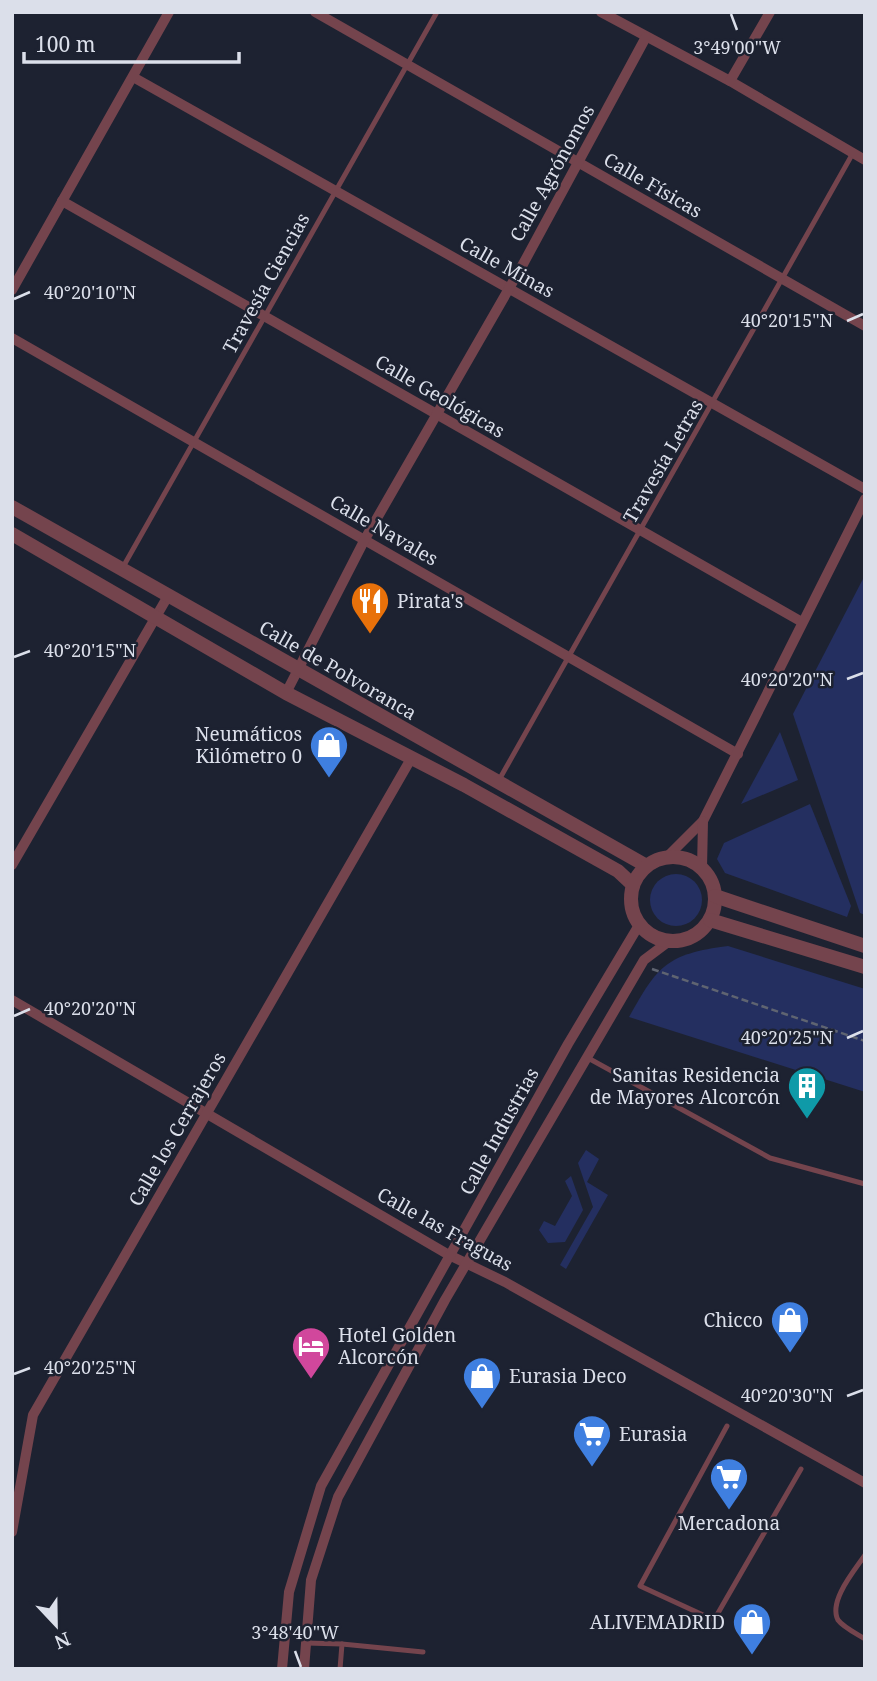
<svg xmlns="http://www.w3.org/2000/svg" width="877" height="1681" font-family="'Noto Serif',serif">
<rect width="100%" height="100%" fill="#1d2231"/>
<!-- green -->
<g fill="#242f60">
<polygon points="865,575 865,915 860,913 793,714"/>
<polygon points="780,732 798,780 741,804"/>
<polygon points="810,804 851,906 847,917 725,873 717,859 724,843"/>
<circle cx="676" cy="900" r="26"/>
<path d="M728,946L865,989V1092L629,1017C658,965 667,954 728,946Z"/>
<polygon points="586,1150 599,1159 587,1182 608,1195 566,1269 560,1265 593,1207 578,1163"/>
<polygon points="571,1176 583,1210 565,1242 548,1243 539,1230 544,1221 555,1226 572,1196 565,1181"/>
</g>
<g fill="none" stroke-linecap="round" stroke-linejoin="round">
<!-- path -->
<polyline stroke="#5f6471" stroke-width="2.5" stroke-dasharray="7 3.5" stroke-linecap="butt" points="652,969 865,1041"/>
<!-- service -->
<g stroke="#74444d" stroke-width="5">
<polyline points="123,567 437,12"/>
<polyline points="499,780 853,153"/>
<polyline points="588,1058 770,1158 865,1184"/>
<polyline points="727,1426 640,1586 714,1620 801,1469"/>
<path d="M865,1555C855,1570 828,1601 838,1620C843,1627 857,1634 865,1639"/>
<polyline points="306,1643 342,1644 340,1669"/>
<polyline points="342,1644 423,1652"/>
</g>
<!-- minor -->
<g stroke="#74444d" stroke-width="10">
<polyline points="315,12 865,326"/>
<polyline points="601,12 730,81 865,160"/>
<polyline points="133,77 865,489"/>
<polyline points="730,81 770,12"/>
<polyline points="62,201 802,622"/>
<polyline points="12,290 169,12"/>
<polyline points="12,338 738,754"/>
<polyline points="286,693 365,539 522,266 646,37"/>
<polyline points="667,857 703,821 865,499"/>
<polyline points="12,865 168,596"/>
<polyline points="702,868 703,821"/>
<polyline points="12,1000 449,1255 505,1282 865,1483"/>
<polyline points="12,1532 33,1415 412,757"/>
<polyline points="282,1669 289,1592 321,1486 568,1044 639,925"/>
<polyline points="304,1669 311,1580 338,1497 445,1300 644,960 668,942"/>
</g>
<!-- tertiary -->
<g stroke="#74444d" stroke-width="14">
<polyline points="12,507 645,865"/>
<polyline points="12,534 286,693 464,785 618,871 633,885"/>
<circle cx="673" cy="899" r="42"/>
<polyline points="715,896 865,946"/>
<polyline points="710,920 865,967"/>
</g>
</g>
<!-- ticks -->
<path fill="none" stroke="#dbdfea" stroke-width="2.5" d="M731,14L737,30M14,299L30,292M847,321L863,314M14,657L30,651M847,679L863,673M14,1016L30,1009M847,1038L863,1031M14,1374L30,1368M847,1396L863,1390M295,1651L301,1667"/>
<!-- icons -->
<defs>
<g id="restaurant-pin" transform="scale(2.0125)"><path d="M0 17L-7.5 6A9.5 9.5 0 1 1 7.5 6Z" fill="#e8710a" stroke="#1d2231"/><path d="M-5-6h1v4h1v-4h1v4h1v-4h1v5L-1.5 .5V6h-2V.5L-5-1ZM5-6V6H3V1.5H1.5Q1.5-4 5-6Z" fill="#fff"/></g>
<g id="shop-pin" transform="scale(2.0125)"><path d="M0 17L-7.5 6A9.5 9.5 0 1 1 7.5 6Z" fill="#3f7fe0" stroke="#1d2231"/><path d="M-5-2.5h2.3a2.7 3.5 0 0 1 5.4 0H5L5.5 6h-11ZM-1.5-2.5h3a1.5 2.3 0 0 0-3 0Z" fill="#fff"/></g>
<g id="building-pin" transform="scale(2.0125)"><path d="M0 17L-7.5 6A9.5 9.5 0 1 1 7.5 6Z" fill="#0f9aa8" stroke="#1d2231"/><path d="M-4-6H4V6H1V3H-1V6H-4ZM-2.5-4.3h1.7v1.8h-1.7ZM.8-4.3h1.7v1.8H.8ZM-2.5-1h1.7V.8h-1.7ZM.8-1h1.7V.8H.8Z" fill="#fff"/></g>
<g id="hotel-pin" transform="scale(2.0125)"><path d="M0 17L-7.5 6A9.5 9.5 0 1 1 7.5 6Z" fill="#d1479c" stroke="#1d2231"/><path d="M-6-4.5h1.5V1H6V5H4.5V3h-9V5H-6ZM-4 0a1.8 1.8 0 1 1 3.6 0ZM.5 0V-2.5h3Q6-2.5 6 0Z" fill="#fff"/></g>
<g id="supermarket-pin" transform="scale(2.0125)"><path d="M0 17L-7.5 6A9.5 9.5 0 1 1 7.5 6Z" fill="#3f7fe0" stroke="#1d2231"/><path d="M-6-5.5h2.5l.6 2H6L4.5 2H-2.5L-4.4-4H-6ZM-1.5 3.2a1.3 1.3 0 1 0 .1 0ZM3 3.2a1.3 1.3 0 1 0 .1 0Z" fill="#fff"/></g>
</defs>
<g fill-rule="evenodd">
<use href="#restaurant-pin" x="370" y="601"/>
<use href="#shop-pin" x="329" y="745"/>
<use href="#building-pin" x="807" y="1086"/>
<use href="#shop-pin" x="790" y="1320"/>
<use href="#hotel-pin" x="311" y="1346"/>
<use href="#shop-pin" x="482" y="1376"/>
<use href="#supermarket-pin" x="592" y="1434"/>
<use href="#supermarket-pin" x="729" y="1477"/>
<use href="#shop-pin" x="752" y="1622"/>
</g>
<g text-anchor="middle" stroke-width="5" stroke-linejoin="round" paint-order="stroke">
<!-- street labels -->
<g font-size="19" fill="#dbdfea" stroke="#1d2231">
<text transform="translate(552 173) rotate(-61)" y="7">Calle Agrónomos</text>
<text transform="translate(653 185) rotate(30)" y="7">Calle Físicas</text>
<text transform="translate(507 267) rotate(29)" y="7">Calle Minas</text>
<text transform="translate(266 283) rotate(-61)" y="7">Travesía Ciencias</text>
<text transform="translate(440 396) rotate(30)" y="7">Calle Geológicas</text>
<text transform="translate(663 461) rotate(-60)" y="7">Travesía Letras</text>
<text transform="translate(384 530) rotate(30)" y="7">Calle Navales</text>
<text transform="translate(338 670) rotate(30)" y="7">Calle de Polvoranca</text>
<text transform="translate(177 1129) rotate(-60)" y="7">Calle los Cerrajeros</text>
<text transform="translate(499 1131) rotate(-61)" y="7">Calle Industrias</text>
<text transform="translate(445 1229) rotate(29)" y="7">Calle las Fraguas</text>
</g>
<!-- poi labels -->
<g font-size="19" fill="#dbdfea" stroke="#1d2231" text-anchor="start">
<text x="397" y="608">Pirata's</text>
<text x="302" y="741" text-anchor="end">Neumáticos<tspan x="302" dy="22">Kilómetro 0</tspan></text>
<text x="780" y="1082" text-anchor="end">Sanitas Residencia<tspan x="780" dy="22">de Mayores Alcorcón</tspan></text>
<text x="763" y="1327" text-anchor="end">Chicco</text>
<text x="338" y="1342">Hotel Golden<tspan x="338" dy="22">Alcorcón</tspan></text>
<text x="509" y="1383">Eurasia Deco</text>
<text x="619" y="1441">Eurasia</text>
<text x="729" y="1530" text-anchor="middle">Mercadona</text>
<text x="725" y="1629" text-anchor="end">ALIVEMADRID</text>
</g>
</g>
<g font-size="18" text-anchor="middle" fill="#dbdfea" stroke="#1d2231" stroke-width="5" stroke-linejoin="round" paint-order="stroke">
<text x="737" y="54">3°49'00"W</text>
<text x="90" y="299">40°20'10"N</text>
<text x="787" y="327">40°20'15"N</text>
<text x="90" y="657">40°20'15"N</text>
<text x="787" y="686">40°20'20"N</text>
<text x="90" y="1015">40°20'20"N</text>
<text x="787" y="1044">40°20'25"N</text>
<text x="90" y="1374">40°20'25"N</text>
<text x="787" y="1402">40°20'30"N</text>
<text x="295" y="1639">3°48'40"W</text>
</g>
<!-- border -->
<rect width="877" height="1681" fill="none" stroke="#dbdfea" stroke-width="28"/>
<!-- north arrow -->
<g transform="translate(56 1625) rotate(158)" stroke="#1d2231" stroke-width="5" paint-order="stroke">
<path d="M0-5L12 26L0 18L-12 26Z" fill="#dbdfea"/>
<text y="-10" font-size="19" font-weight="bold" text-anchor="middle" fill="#dbdfea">N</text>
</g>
<!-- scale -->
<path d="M24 52v10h215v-10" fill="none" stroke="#dbdfea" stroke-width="3.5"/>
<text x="35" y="52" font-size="21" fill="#dbdfea" stroke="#1d2231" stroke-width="5" paint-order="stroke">100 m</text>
</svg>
